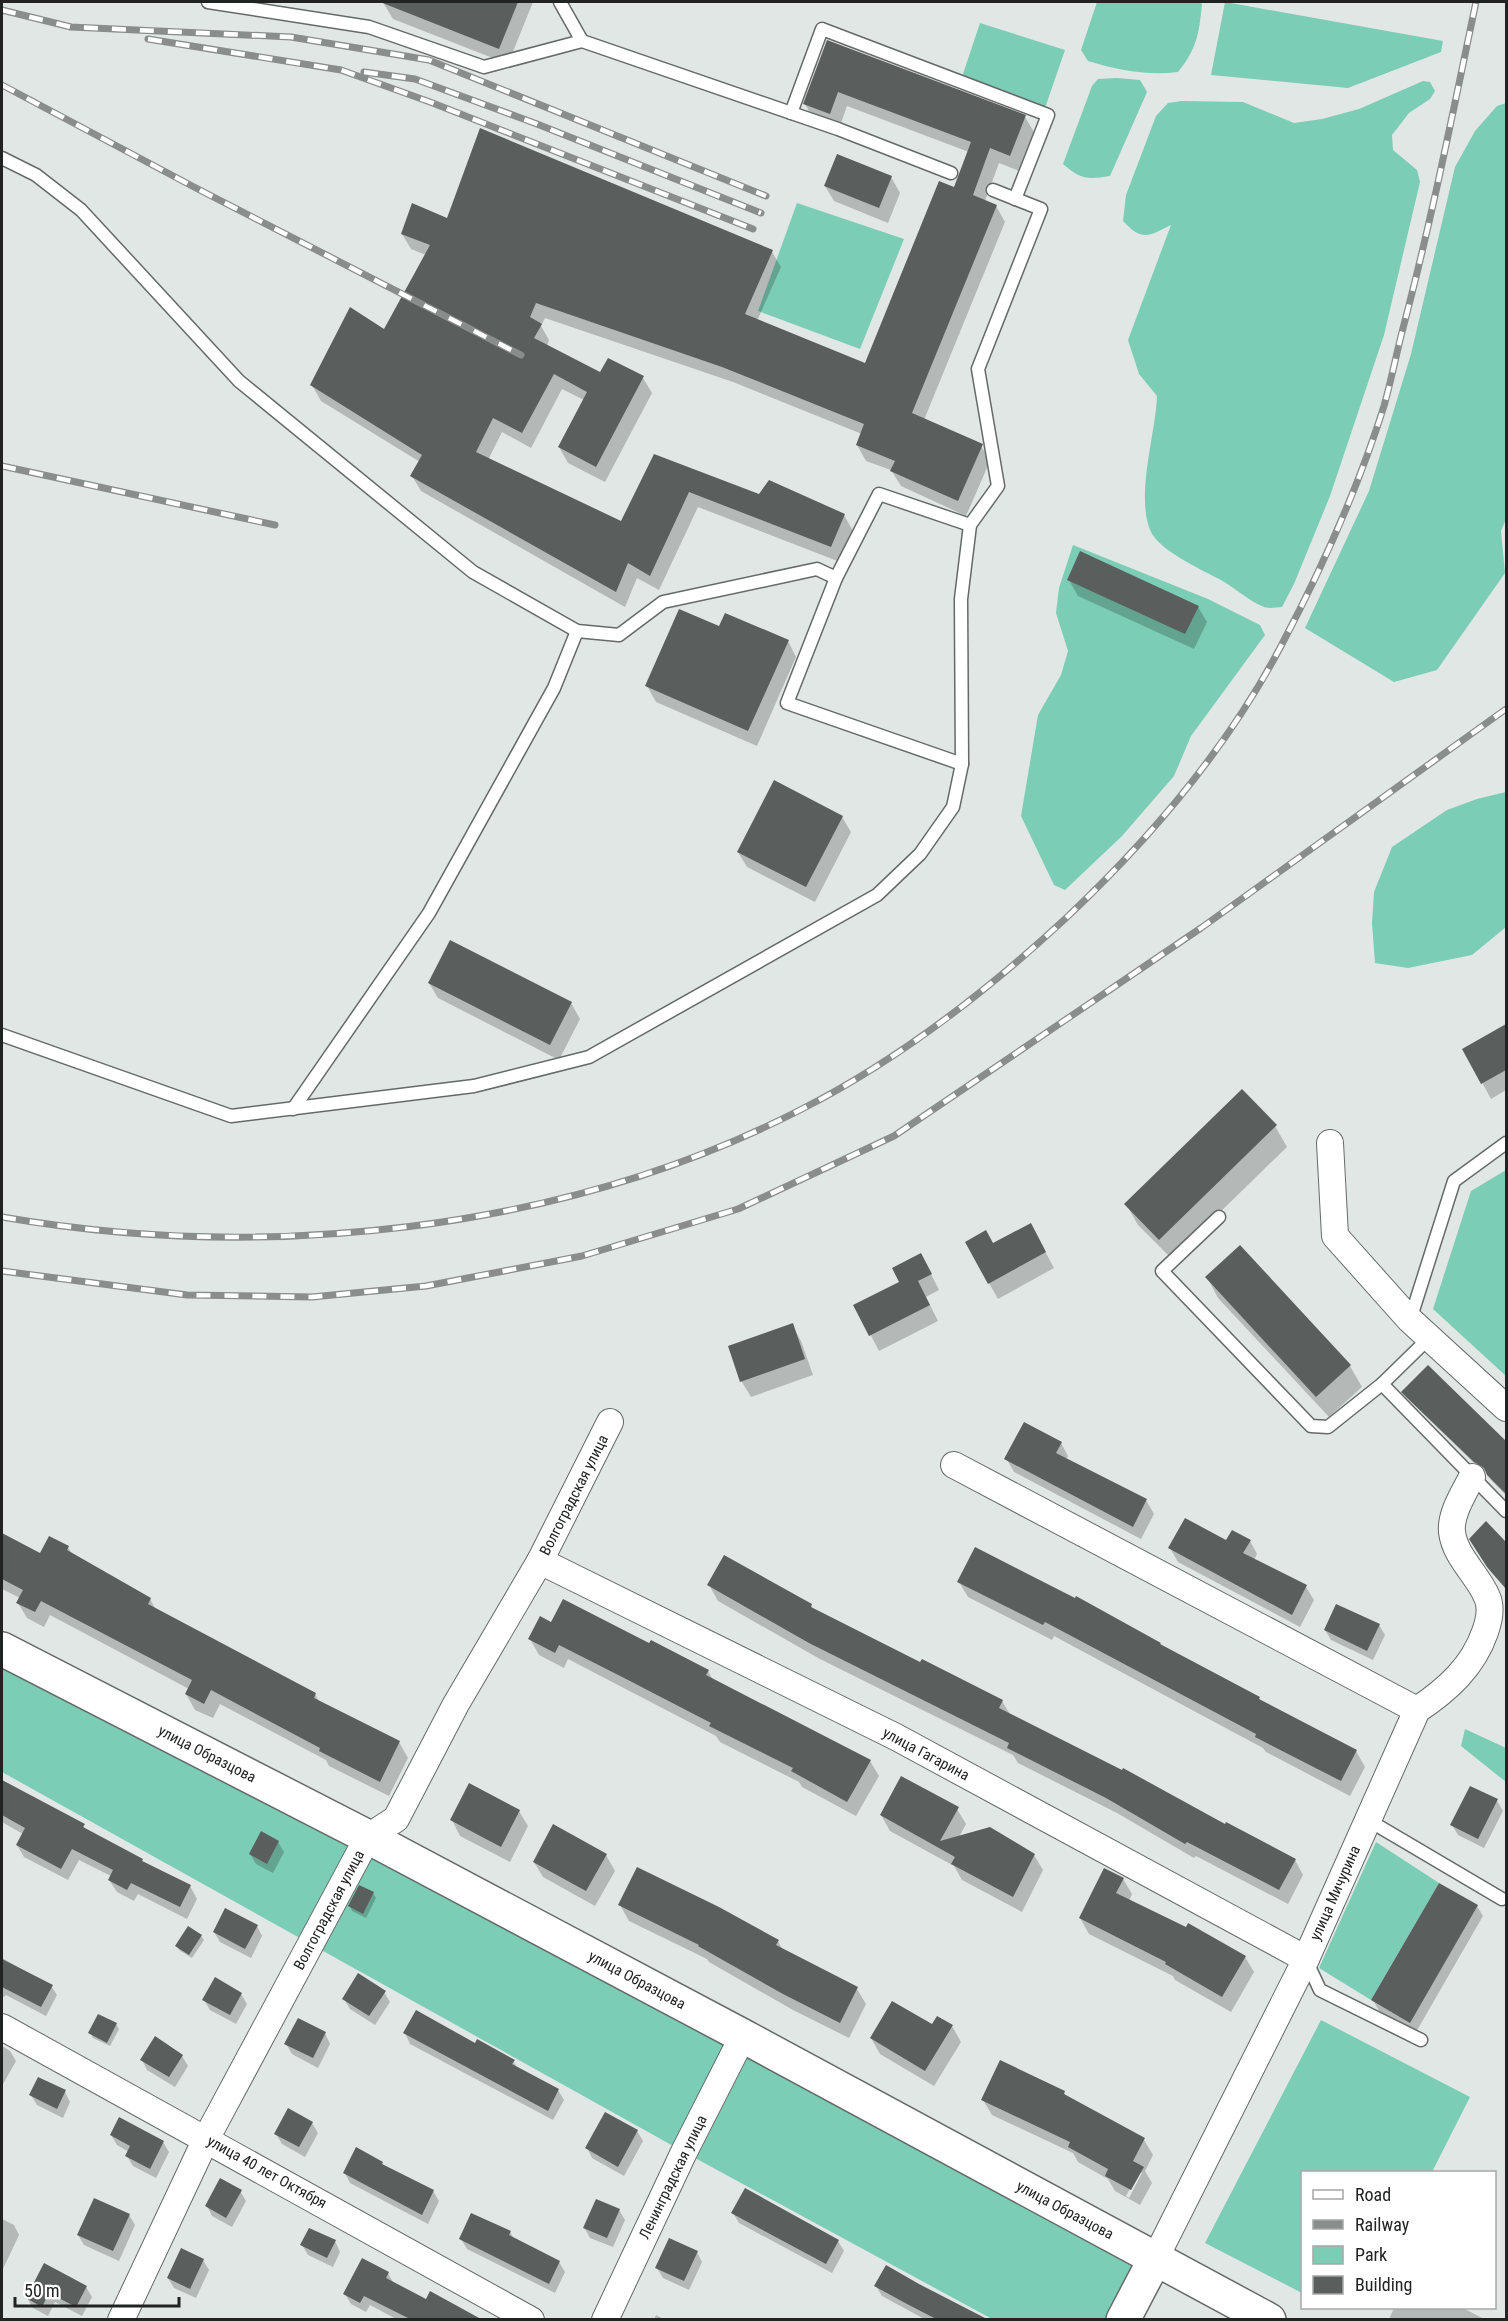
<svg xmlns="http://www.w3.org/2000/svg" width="1508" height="2321" font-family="'Roboto Condensed',sans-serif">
<rect width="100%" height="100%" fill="#e1e7e5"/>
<!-- green -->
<g fill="#7ccdb5">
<path d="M1097,2H1199L1202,4C1199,34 1197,48 1178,72C1147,76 1118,70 1088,61L1081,50Z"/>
<polygon points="1225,2 1443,41 1441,52 1348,88 1211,75"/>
<polygon points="980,23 1065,50 1045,108 962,77"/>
<path d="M1117,78L1140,80L1147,92L1110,176C1087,180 1080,179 1063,164L1092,86L1098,79Z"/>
<path d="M1423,81L1430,82L1435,91L1430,99L1409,113L1392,135L1393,150L1417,170L1420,182L1384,335L1330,496L1294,584L1282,607C1277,607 1269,609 1264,607C1249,601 1235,588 1221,580C1202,570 1163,552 1152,534C1134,500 1156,433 1157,396L1139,374L1128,340L1171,225C1150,235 1143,243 1123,221L1126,195L1156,116L1168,103L1182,101L1243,102L1294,123L1322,119L1359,109Z"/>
<polygon points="1506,103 1506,519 1501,531 1505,573 1437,670 1394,682 1305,628 1369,491 1411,354 1455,167 1475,131 1497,106"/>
<polygon points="797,203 904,239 860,349 758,311"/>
<polygon points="1073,545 1208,599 1260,625 1265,635 1191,736 1174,776 1122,836 1065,890 1054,885 1021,816 1038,715 1061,675 1068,651 1056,613 1059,588"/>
<polygon points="1506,792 1506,927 1472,955 1408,968 1375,963 1372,923 1374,892 1392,847 1447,810 1477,799"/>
<polygon points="1506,1170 1506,1376 1433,1309 1471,1191"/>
<polygon points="2,1649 1155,2259 1123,2319 992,2319 684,2152 2,1772"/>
<polygon points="1465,1729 1506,1748 1506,1782 1461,1746"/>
<polygon points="1376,1842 1439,1883 1371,2000 1319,1968"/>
<polygon points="1321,2020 1470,2097 1432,2172 1302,2172 1302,2293 1205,2243"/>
</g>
<!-- shadow -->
<g fill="#0003" fill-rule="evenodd">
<polygon points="385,2 533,2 508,64 393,19 384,4"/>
<polygon points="828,42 1025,117 1034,132 1019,171 999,163 985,201 996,206 1005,222 924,420 981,446 990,461 966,516 901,486 891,470 866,461 857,445 862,434 733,382 545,318 541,326 549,340 547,346 600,374 643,378 652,393 605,482 568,463 559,447 584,400 562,389 531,448 502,432 488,460 622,523 655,456 759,496 844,515 853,531 840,562 698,507 659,590 637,578 625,607 421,491 412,476 420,462 321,401 312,385 385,331 426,255 411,249 402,234 448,220 772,252 781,267 757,321 866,365 955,189 969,152 847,106 839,129 814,120 805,104"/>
<polygon points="891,177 900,193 888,223 834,201 825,186"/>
<polygon points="1069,580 1198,607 1207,622 1194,649 1078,596"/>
<polygon points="720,628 788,641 796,657 757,746 656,702 647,686"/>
<polygon points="842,817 851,832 815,902 747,867 738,852"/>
<polygon points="429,983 571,1003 580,1019 559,1060 438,998"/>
<polygon points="1506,1026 1506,1090 1491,1099 1464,1049"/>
<polygon points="1275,1126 1287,1147 1172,1259 1138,1225 1126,1204"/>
<polygon points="1039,1240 1054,1268 998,1299 989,1283 993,1245"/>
<polygon points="1240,1247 1350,1366 1362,1387 1329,1417 1218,1298 1207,1277"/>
<polygon points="929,1270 939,1290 926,1297 938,1321 879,1351 855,1305"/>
<polygon points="792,1325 801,1341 813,1375 751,1397 742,1382 730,1347"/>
<polygon points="1428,1367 1506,1443 1506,1495 1491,1480 1487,1472 1478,1467 1406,1397 1403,1392"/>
<polygon points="1061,1443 1068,1456 1066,1460 1146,1500 1154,1514 1141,1539 1014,1472 1006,1458"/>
<polygon points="1486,1523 1506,1544 1506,1588 1491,1572 1476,1548"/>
<polygon points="2,1535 41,1555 68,1547 73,1556 150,1599 156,1610 315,1694 320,1703 399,1742 408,1758 389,1796 329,1766 326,1760 220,1704 213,1718 195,1710 186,1694 189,1689 50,1615 44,1627 27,1618 18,1603 20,1598 2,1589"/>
<polygon points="1250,1541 1257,1554 1254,1560 1306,1587 1314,1600 1300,1627 1178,1562 1170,1548"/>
<polygon points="959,1582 1160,1644 1162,1647 1259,1698 1261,1702 1356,1751 1365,1767 1350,1796 1266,1752 1263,1748 1054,1636 1052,1640 968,1597"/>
<polygon points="709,1585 811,1606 814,1610 921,1664 1002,1701 1011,1716 1225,1826 1295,1860 1303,1875 1288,1904 1196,1856 1194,1858 1117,1813 1018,1763 1013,1755 820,1659 718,1601"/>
<polygon points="552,1624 650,1645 708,1671 713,1680 870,1761 879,1776 856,1816 802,1787 799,1782 720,1742 716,1736 568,1659 564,1668 539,1655 530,1639"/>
<polygon points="1379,1625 1385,1635 1373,1660 1331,1640 1325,1630"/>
<polygon points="2,1780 83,1825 87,1832 190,1886 197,1899 187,1919 138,1894 134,1901 117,1892 109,1880 111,1876 79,1860 68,1880 24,1857 17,1845 23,1834 2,1822"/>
<polygon points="1497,1801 1503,1811 1484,1848 1458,1835 1452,1825"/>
<polygon points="957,1809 966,1824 959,1837 1034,1855 1043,1870 1022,1912 962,1880 954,1866 890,1831 881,1815"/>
<polygon points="519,1811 528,1826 510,1862 460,1836 452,1820"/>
<polygon points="278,1842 284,1852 273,1873 256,1864 250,1854"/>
<polygon points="606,1855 615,1871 595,1906 543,1877 534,1862"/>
<polygon points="1123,1879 1132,1894 1129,1901 1245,1957 1254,1972 1231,2012 1175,1980 1173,1976 1089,1934 1080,1918"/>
<polygon points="373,1893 376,1898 366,1918 352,1911 350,1906"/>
<polygon points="620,1905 778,1941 783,1951 857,1989 866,2004 849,2038 793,2010 709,1962 707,1959 629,1921"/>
<polygon points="1477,1906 1483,1916 1416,2032 1379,2011 1373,2000"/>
<polygon points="257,1926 262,1936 251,1958 220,1942 214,1932"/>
<polygon points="201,1936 204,1940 192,1958 179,1950 177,1946"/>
<polygon points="2,1958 51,1986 57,1995 46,2016 6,1995 4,1997 2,1995"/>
<polygon points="384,1992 390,2002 375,2025 350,2009 344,1999"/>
<polygon points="241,1994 247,2004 236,2024 210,2010 204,2000"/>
<polygon points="116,2024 119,2029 110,2046 93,2038 90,2033"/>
<polygon points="952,2026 961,2042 934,2086 880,2054 871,2038 932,2027"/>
<polygon points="325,2033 330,2044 318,2068 292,2054 286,2044"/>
<polygon points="405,2033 475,2045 513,2061 518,2069 558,2090 564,2100 553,2120 410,2044"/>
<polygon points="2,2046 10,2051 16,2061 2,2086"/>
<polygon points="182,2056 188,2066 175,2087 147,2070 142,2060"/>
<polygon points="65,2092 70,2102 63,2118 37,2105 31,2095"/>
<path d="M1064,2093L1067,2098L1144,2140L1153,2155L1145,2171L1152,2183L1140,2205L1115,2191L1108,2179L1078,2162L1073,2153L992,2115L983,2100ZM1140,2171L1142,2173L1129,2198L1126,2196Z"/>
<polygon points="312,2123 318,2133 305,2157 282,2144 276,2134"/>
<polygon points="637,2131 643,2141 624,2176 592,2158 587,2148"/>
<polygon points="111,2135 163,2142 169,2152 156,2178 133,2166 127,2156 129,2152 117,2145"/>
<polygon points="382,2163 384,2167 433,2191 439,2201 428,2224 350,2183 345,2173"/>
<polygon points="240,2191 246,2201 232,2227 212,2216 207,2206"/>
<polygon points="597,2201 619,2210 625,2220 613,2247 590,2238 584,2227"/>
<polygon points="733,2213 838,2241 844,2251 832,2273 739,2223"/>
<polygon points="129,2215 135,2225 119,2261 84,2245 78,2235"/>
<polygon points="2,2219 14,2225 19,2235 2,2271"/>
<polygon points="510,2232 514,2239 559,2262 565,2272 555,2293 467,2249 461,2239"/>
<polygon points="335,2241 340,2252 333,2267 308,2255 302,2245"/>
<polygon points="697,2252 702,2262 689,2290 663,2278 657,2268"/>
<polygon points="203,2260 209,2270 196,2298 174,2288 168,2278"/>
<polygon points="45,2265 86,2287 92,2297 82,2316 55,2302 48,2316 33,2308 27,2298"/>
<polygon points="388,2273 394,2284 427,2301 463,2311 468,2320 398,2320 370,2305 366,2312 351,2304 345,2294"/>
<polygon points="876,2286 965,2309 970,2319 926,2320 882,2296"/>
<polygon points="1394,2308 1463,2308 1486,2320 1391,2320 1390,2317"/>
<polygon points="656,2315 665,2320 654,2320"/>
</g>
<!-- building -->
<g fill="#5a5f5d">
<polygon points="380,2 518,2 499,49"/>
<polygon points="827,40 1026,115 1010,156 990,148 973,195 997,205 912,413 983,444 958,501 890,471 895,461 856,445 864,424 722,367 536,303 530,317 542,324 534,338 600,372 608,358 644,376 596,467 558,447 587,392 554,374 522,433 493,418 476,452 621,521 654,454 759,494 769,480 845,514 831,547 689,492 650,576 628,563 616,592 410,476 422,455 310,385 350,307 384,329 430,245 401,234 412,203 447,218 480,128 773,250 745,314 865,363 939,181 954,187 971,142 838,92 830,114 803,104"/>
<polygon points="837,154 892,176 879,208 824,186"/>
<polygon points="1080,551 1199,606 1185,634 1067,580"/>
<polygon points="679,609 719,626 725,613 789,640 748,731 645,686"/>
<polygon points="774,780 843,816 806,887 737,852"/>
<polygon points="450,940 572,1002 550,1045 428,983"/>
<polygon points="1506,1024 1506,1070 1481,1084 1462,1049"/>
<polygon points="1242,1089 1277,1125 1159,1240 1124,1204"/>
<polygon points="1031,1223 1046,1252 988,1284 965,1242 986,1230 993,1243"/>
<polygon points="1240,1245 1351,1365 1316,1397 1205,1277"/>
<polygon points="921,1253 932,1274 918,1281 930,1305 869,1336 853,1305 899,1282 892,1268"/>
<polygon points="793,1323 805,1359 740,1382 728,1346"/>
<polygon points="1428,1365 1506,1441 1506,1494 1487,1475 1484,1468 1474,1462 1401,1392"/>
<polygon points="1024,1422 1062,1442 1056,1453 1147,1499 1133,1527 1004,1459"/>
<polygon points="1185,1518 1226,1540 1232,1530 1251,1540 1243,1553 1307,1585 1292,1615 1168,1548"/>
<polygon points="1486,1521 1506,1542 1506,1589 1487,1567 1469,1539"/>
<polygon points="2,1533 40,1553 49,1536 69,1546 67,1550 151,1598 148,1604 316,1693 314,1698 400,1741 380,1782 319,1751 320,1748 211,1690 204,1704 185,1694 192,1680 41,1601 35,1612 16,1603 23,1590 2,1579"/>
<polygon points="975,1547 1075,1598 1076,1596 1161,1643 1160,1644 1260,1697 1259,1699 1357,1750 1341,1781 1255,1737 1256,1734 1045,1622 1043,1625 957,1582"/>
<polygon points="724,1555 812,1604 811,1607 920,1662 922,1659 1003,1700 999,1708 1122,1770 1123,1768 1225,1824 1226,1822 1296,1859 1279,1890 1187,1842 1185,1844 1106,1798 1007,1748 1009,1743 809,1643 707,1585"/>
<polygon points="563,1599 649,1643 651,1640 709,1670 706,1675 871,1760 847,1802 791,1771 793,1768 709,1726 711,1723 630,1681 559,1645 555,1653 528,1639 540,1616 551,1622"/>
<polygon points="1336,1604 1380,1624 1367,1651 1324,1630"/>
<polygon points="901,1776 959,1807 940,1841 990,1827 1035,1854 1013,1897 951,1864 955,1857 880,1815"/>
<polygon points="2,1780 85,1824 83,1827 143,1859 142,1861 191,1885 180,1907 131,1883 127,1890 108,1880 113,1870 72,1849 61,1869 16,1845 25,1828 2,1815"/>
<polygon points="469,1783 520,1810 501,1847 450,1820"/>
<polygon points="1470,1786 1498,1799 1478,1839 1450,1825"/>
<polygon points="553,1824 607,1854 586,1891 533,1862"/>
<polygon points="261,1831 279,1841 267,1864 249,1854"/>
<polygon points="637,1867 719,1907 779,1940 776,1945 858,1987 840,2023 783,1994 698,1946 699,1945 618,1905"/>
<polygon points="1104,1868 1124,1878 1116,1893 1186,1927 1188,1923 1246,1956 1222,1997 1165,1964 1166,1962 1079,1918"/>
<polygon points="1439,1883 1478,1905 1410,2023 1371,2000"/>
<polygon points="359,1885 374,1892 363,1914 348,1906"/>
<polygon points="225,1908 258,1925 245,1949 213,1932"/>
<polygon points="188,1926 202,1935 189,1955 175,1946"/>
<polygon points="2,1959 53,1985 41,2007 2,1987"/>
<polygon points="358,1973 386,1991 369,2016 342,1999"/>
<polygon points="215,1977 242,1993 230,2015 202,2000"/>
<polygon points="892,2001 932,2024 937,2016 953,2025 925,2071 870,2038"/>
<polygon points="416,2010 475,2043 477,2039 515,2060 512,2064 559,2089 548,2111 403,2033"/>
<polygon points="98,2014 117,2023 107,2043 88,2033"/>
<polygon points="298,2018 326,2032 313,2058 284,2044"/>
<polygon points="155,2036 183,2055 169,2077 140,2060"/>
<polygon points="1000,2060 1065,2091 1064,2094 1145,2138 1133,2161 1144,2167 1131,2190 1105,2176 1108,2169 1068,2147 1070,2142 981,2100"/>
<polygon points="38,2077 66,2090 57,2109 29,2095"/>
<polygon points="288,2108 313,2122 299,2147 274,2134"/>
<polygon points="605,2112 638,2130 618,2167 585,2148"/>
<polygon points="119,2117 164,2141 150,2169 125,2156 130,2146 110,2135"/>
<polygon points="356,2147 383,2162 382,2164 434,2190 422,2215 343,2173"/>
<polygon points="220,2178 242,2190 226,2218 205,2206"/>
<polygon points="745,2188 839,2240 826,2264 731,2213"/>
<polygon points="94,2198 130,2214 113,2251 77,2235"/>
<polygon points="596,2199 620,2209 607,2238 583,2228"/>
<polygon points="471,2213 511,2231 509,2235 560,2261 549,2284 459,2239"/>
<polygon points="309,2228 336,2240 327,2258 300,2245"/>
<polygon points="669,2238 698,2251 684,2281 655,2268"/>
<polygon points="181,2248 204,2259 190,2289 167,2278"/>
<polygon points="362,2258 389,2272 386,2278 426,2299 430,2291 481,2319 410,2319 364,2296 360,2303 343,2294"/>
<polygon points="44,2263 87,2286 76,2307 49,2293 42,2307 26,2298"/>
<polygon points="886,2265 919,2284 987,2319 936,2319 907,2304 874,2286"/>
</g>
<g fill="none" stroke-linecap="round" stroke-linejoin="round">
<!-- lane casing -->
<g stroke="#656a68" stroke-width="15">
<g id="lane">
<polyline points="208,2 369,27 484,67 582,41"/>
<polyline points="560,2 582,41 838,129 951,173"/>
<polyline points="791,113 822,29 1048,115 1015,199"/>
<polyline points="2,158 36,175 81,210 239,381 473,572 577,631 619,635 663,602 817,569 836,578"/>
<polyline points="962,764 787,703 836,578 879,494 970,525"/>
<polyline points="2,1035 231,1116 474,1086 589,1057 877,895 920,854 953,807 962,764 961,599 970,525 998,486 978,369 1041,209 993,190"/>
<polyline points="293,1109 429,913 554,688 577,631"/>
<polyline points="1219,1217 1162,1271 1311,1426 1328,1427 1382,1384 1429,1338"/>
<polyline points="1410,1320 1454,1181 1506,1143"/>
<polyline points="1382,1384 1506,1511"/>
<polyline points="1368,1820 1502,1899"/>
<polyline points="1306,1960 1320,1990 1421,2040"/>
</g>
</g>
<!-- street casing -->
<g stroke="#656a68" stroke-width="28">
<g id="street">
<polyline points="1330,1143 1335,1236 1410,1320 1506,1408"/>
<polyline points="954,1465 1417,1710"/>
<polyline points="540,1561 896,1737 1306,1959"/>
<polyline points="2,2027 531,2320"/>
<path d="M1155,2259L1306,1959L1417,1710C1447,1690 1473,1667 1485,1632C1489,1621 1492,1608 1487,1597C1478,1575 1455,1557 1452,1532C1450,1514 1464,1493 1472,1477"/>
<polyline points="121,2320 206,2139 368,1837 396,1819 456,1704 540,1561 610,1422"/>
<polyline points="605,2320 684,2152 743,2036"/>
</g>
</g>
<!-- secondary casing -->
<g stroke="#656a68" stroke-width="36">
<g id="secondary">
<polyline points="2,1649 368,1837 743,2036 1269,2320"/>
<polyline points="1123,2320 1155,2259"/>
</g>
</g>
<!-- lane -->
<use href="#lane" stroke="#fff" stroke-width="12"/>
<!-- street -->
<use href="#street" stroke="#fff" stroke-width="26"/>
<!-- secondary -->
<use href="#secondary" stroke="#fff" stroke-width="33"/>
<!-- rail casing -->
<g stroke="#898d8b" stroke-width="7">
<g id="rail">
<polyline points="2,10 71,27 291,37 429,60 766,196"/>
<polyline points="148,39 341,70 430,102 753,229"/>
<polyline points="364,72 415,79 537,124 761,213"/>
<polyline points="2,85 194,187 521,355"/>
<polyline points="2,466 275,525"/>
<path d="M2,1217C264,1262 560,1233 800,1110C897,1061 985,993 1065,919C1148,841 1227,749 1281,646C1321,570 1358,489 1384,406C1391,381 1396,356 1402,332C1431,223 1453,112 1476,2"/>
<polyline points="2,1271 187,1295 312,1297 426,1286 582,1256 738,1209 894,1136 1201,928 1506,709"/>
</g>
</g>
<!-- rail -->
<use href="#rail" stroke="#fff" stroke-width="4.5" stroke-dasharray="14" stroke-linecap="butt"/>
</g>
<g text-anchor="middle" stroke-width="6" stroke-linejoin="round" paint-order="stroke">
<!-- street labels -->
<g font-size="15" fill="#212322" stroke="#fff">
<text transform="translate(574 1495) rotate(-63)" y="5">Волгоградская улица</text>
<text transform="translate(207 1754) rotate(27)" y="5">улица Образцова</text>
<text transform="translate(926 1754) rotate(28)" y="5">улица Гагарина</text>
<text transform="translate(1335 1893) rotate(-66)" y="5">улица Мичурина</text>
<text transform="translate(329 1910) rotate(-62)" y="5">Волгоградская улица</text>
<text transform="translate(637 1980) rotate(28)" y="5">улица Образцова</text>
<text transform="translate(267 2172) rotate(29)" y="5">улица 40 лет Октября</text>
<text transform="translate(673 2177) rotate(-64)" y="5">Ленинградская улица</text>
<text transform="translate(1065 2210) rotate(28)" y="5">улица Образцова</text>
</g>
</g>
<!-- border -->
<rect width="1508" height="2321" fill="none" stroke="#212322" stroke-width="6"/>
<!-- legend -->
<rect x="1301" y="2171" width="195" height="138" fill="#ffffff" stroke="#a6a7a7" stroke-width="1.5"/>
<rect x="1313" y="2190" width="30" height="9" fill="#ffffff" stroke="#a6a7a7" stroke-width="1.5"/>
<text x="1355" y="2201" font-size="18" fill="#212322">Road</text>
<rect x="1313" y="2220" width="30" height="9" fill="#898d8b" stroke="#a6a7a7" stroke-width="1.5"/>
<text x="1355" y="2231" font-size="18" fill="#212322">Railway</text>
<rect x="1313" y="2246" width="30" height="18" fill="#7ccdb5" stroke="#a6a7a7" stroke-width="1.5"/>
<text x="1355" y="2261" font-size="18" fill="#212322">Park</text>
<rect x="1313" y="2276" width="30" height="18" fill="#5a5f5d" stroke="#a6a7a7" stroke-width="1.5"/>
<text x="1355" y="2291" font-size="18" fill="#212322">Building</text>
<!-- scale -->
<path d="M15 2297v9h164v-9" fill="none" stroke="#212322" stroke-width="3"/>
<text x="24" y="2297" font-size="18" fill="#212322" stroke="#ffffff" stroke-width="4.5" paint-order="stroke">50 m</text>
</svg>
